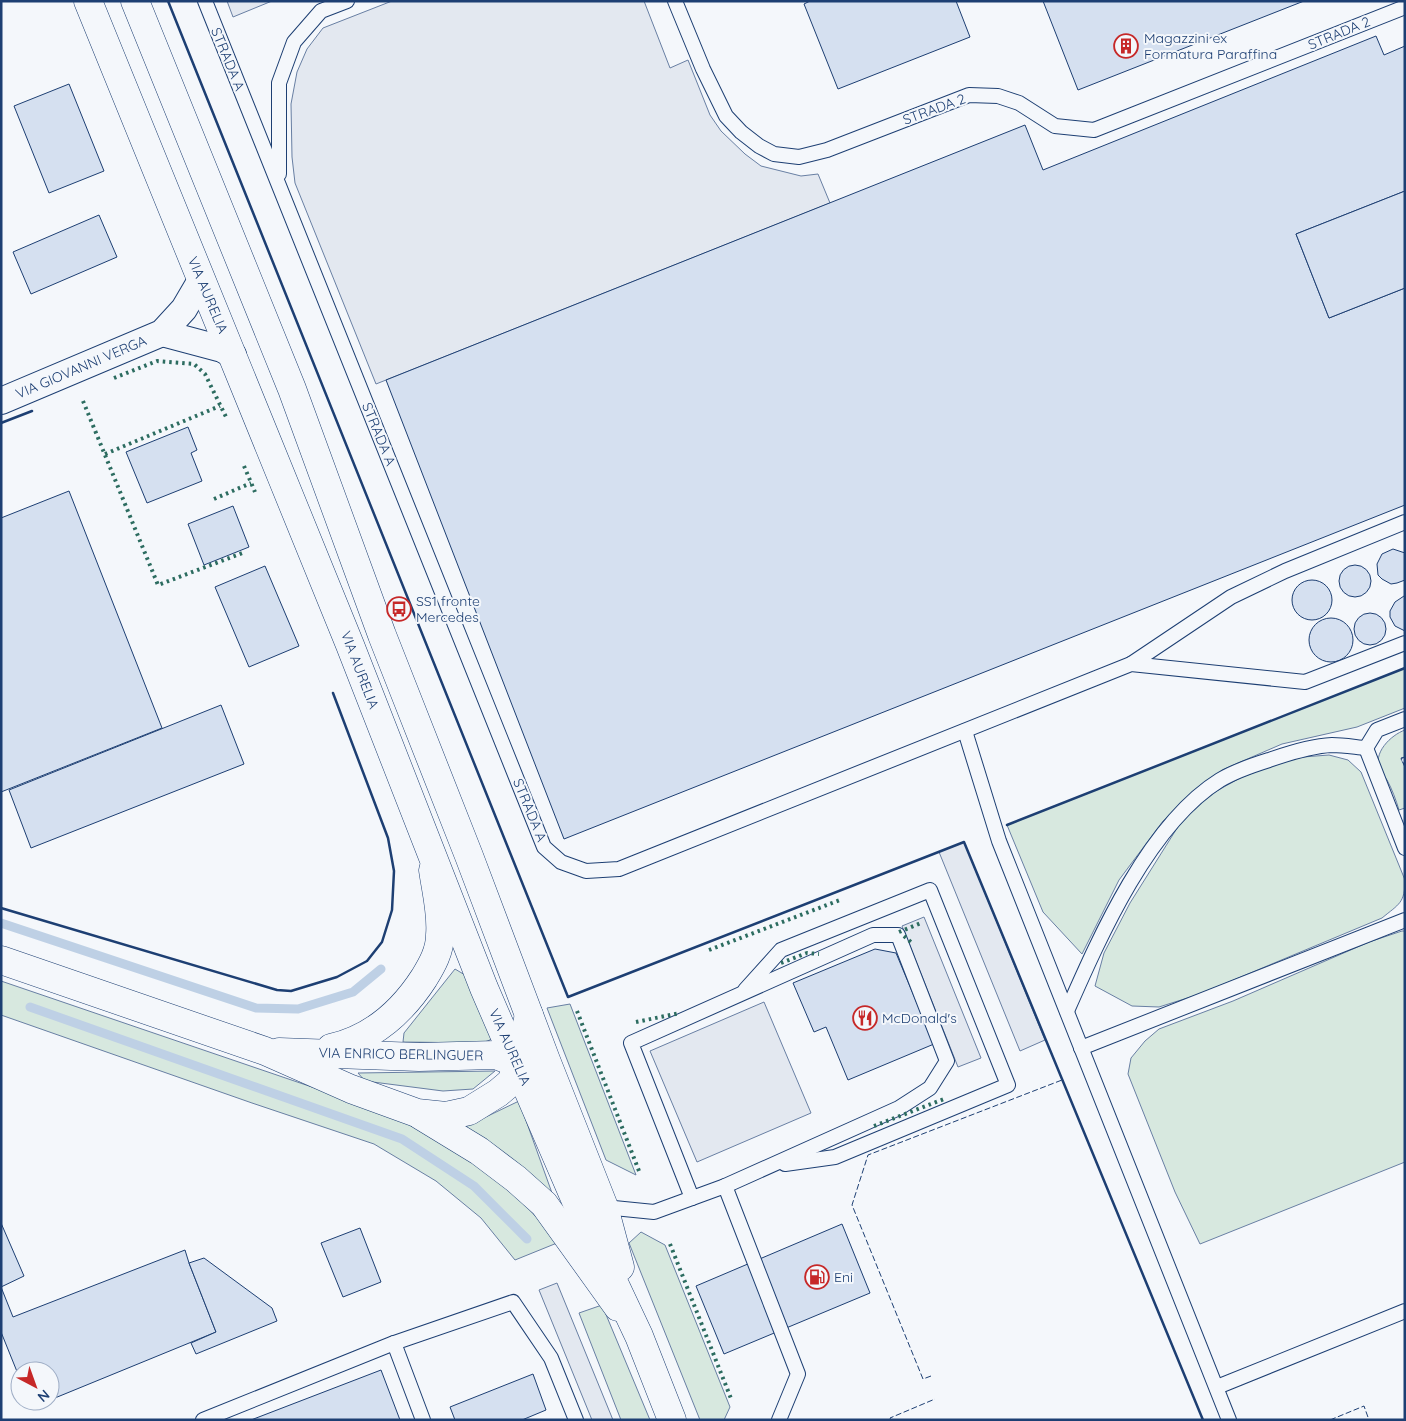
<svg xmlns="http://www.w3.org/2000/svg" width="1406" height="1421" font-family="Quicksand,sans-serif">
<rect width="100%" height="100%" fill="#f4f7fb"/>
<!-- green -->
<g fill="#d7e8df" stroke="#687fa3">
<polygon points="1405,668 1405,708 1357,727 1282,744 1222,770 1163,821 1119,880 1082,954 1043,912 1007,825"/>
<path d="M1405,730V757L1401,759L1405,767V808L1399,810C1396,800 1392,789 1387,780C1385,777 1382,774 1380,770C1372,753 1391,735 1405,730Z"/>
<path d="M1329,755L1348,760L1361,772L1405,880C1405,903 1399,904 1382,918L1200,994L1159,1007L1132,1006L1095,986L1104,953L1130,903L1179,825L1204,798L1240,778L1283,761L1303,757Z"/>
<polygon points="1402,931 1405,931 1405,1162 1200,1244 1175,1192 1128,1074 1131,1058 1145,1041 1159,1029 1233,1001 1369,942"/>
<polygon points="455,969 465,975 493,1035 490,1040 482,1043 403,1042 404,1033"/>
<polygon points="1,981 353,1101 417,1127 452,1146 517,1197 545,1226 557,1243 515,1260 481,1218 436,1181 374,1144 252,1103 1,1015"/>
<polygon points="570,1004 636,1175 606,1160 547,1008"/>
<polygon points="495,1071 473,1089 443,1091 365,1081 358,1073"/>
<polygon points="519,1101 552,1193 465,1127"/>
<polygon points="641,1232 665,1245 730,1407 724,1420 700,1420 629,1243"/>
<polygon points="602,1305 650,1420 621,1420 579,1313"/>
</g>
<!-- parking -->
<g fill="#e3e8f0" stroke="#687fa3">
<polygon points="227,1 272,1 233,17"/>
<polygon points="392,1 644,1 670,68 688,60 710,115 721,131 745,154 761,166 801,176 818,174 830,203 376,384 295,183 292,157 291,104 297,72 307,49 323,28"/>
<polygon points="964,842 1045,1040 1020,1051 939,852"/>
<polygon points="924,917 981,1058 958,1067 902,926"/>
<polygon points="764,1002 811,1113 697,1162 650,1051"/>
<polygon points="557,1283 613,1420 592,1420 539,1290"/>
</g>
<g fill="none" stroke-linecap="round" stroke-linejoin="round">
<!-- stream -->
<g stroke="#bed0e5" stroke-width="9">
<polyline points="1,923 256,1008 298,1009 353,992 381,969"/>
<polyline points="30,1007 402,1139 474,1186 527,1239"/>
</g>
</g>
<!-- building -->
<g fill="#d5e0f0" stroke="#1d3f73">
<polygon points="810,1 956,1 970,37 838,89 804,4"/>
<polygon points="1043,1 1304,1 1078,90"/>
<polygon points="1376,36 1384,55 1405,46 1405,191 1296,234 1329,318 1405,288 1405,505 564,839 386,380 1025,125 1043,170"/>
<polygon points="69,84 104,171 49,193 14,106"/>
<polygon points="1405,191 1405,288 1329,318 1296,234"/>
<polygon points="99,215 117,257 31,294 13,252"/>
<polygon points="188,427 197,450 191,453 202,481 147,503 126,452"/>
<polygon points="69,491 162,728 1,792 1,518"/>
<polygon points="233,506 249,547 204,565 188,524"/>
<polygon points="1393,549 1405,553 1405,580 1397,583 1391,584 1382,579 1378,575 1377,564 1382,554"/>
<circle cx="1355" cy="581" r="16"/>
<polygon points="265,566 299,646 249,667 215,587"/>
<circle cx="1312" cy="600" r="20"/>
<polygon points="1404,596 1405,596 1405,631 1395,626 1390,617 1390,611 1395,602"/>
<circle cx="1370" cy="629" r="16"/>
<circle cx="1331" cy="640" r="22"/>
<polygon points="221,705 244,764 31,848 9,790"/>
<polygon points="875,949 896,953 934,1044 848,1080 826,1027 814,1032 793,983"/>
<polygon points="1,1223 24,1276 1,1287 13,1317 185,1250 189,1263 216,1332 50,1400 50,1371 20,1371 20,1379 1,1332"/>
<polygon points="842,1224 870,1293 724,1354 696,1286"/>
<polygon points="360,1228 381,1282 343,1297 321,1243"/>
<polygon points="204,1258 272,1308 277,1321 196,1354 191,1343 216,1332 189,1263"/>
<polygon points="381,1370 400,1420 251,1420"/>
<polygon points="533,1374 546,1410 522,1420 455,1420 450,1407"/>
</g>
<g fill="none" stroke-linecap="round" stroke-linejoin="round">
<!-- lane casing -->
<g stroke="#1d3f73" stroke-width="16">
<g id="lane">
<polyline points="205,1 544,847 561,862 586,871 619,869 1131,664 1305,682 1405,643"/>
<polyline points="675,1 703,69 726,116 741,132 759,146 774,154 799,157 827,150 969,95 998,96 1019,103 1055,126 1094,130 1405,7"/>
<polyline points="279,174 279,83 294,42 321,11 347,1"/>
<polyline points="1131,664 1231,597 1285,571 1405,522"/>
<polyline points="965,731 999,841 1229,1420"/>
<polyline points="1366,748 1405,848"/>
<polyline points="1366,748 1377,730 1405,719"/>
<polyline points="745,990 781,950 930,890 1008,1085 835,1157 785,1164"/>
<path d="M1067,1011C1100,936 1149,824 1220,780C1235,771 1253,765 1269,760C1289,753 1311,746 1332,745C1343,745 1355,747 1366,748"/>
<polyline points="1081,1048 1405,920"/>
<polyline points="692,1198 631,1043 873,935 898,935 947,1061 930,1088 899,1108 725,1186"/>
<polyline points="604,1207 654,1212 725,1186 798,1374 779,1420"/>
<polyline points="1217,1387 1405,1311"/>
<polyline points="203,1420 394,1343"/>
<polyline points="423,1420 394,1343 513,1302 551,1358 576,1420"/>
</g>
</g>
<!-- street casing -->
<g stroke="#1d3f73" stroke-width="28">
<g id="street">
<polyline points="162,333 222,349 233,355"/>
<polyline points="1,401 162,333 184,309 201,280"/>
</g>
</g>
<!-- secondary casing -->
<g stroke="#1d3f73" stroke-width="29">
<g id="secondary">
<polyline points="1,960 265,1051 351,1089 417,1113 446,1116 469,1111 498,1093 511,1082 518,1064 529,1015"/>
<path d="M331,1048C371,1039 402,1012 424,978C432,965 440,951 440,935C442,914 436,891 433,870"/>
<polyline points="279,1052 419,1057 496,1055 531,1069 541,1078 561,1105"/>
<polyline points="420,1115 479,1151 516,1179 544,1204 618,1307"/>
</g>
</g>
<!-- primary casing -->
<g stroke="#1d3f73" stroke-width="29">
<g id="primary">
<polyline points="88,1 350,645 484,988 582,1215 639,1336 672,1420"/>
<polyline points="135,1 292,389 382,635 469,856 546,1060 604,1207 620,1267"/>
</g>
</g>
<!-- lane -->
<use href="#lane" stroke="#f4f7fb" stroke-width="14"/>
<!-- street -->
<use href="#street" stroke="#f4f7fb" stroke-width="26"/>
<!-- secondary -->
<use href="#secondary" stroke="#f4f7fb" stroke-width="28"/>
<!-- primary -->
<use href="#primary" stroke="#f4f7fb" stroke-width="28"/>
<!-- hedge -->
<g stroke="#2c6c60" stroke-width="4" stroke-dasharray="2.5 4" stroke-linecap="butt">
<polyline points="114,378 157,361 194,364 205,374 227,419"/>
<polyline points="83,401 158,585 245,552"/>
<polyline points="105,454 220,406"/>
<polyline points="244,466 255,492"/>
<polyline points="214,499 251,483"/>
<polyline points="899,932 921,923"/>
<polyline points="904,936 912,943"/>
<polyline points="709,950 840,900"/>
<polyline points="781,963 807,953 819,954"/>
<polyline points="577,1011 639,1171"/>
<polyline points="636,1022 680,1013"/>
<polyline points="874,1126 944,1099"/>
<polyline points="670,1244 732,1401"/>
</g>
<!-- fence -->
<g stroke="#1d3f73" stroke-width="1" stroke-dasharray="6 2.5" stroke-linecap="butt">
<polyline points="1405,757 1401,758 1405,767"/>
<polyline points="931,1376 923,1379 852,1205 868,1155 1062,1080"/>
<polyline points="891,1420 890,1418 935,1399"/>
<polyline points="1330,1420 1364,1406 1369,1420"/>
</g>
<!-- wall -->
<g stroke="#1d3f73" stroke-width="2.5">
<polyline points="168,1 568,997 964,842 1203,1420"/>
<polyline points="1,423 32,411"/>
<polyline points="1007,825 1405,668"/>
<polyline points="1,908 277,990 291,991 337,977 367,961 382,942 392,910 394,871 388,838 333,693"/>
</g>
</g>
<!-- icons -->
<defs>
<g id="building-ring" transform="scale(1.25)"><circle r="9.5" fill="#f4f7fb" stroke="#c62828" stroke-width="1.5"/><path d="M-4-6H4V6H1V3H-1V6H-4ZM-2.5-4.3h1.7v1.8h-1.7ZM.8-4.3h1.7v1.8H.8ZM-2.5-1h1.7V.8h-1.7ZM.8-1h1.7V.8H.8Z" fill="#c62828"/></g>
<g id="bus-ring" transform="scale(1.25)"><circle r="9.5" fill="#f4f7fb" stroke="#c62828" stroke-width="1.5"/><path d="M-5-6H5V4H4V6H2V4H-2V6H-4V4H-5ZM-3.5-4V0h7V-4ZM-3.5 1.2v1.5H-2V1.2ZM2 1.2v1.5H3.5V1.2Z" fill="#c62828"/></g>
<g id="restaurant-ring" transform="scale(1.25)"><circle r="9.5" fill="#f4f7fb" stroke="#c62828" stroke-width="1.5"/><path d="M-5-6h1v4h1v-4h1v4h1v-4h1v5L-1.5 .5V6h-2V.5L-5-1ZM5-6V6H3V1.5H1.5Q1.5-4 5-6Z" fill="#c62828"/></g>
<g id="fuel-ring" transform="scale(1.25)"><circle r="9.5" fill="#f4f7fb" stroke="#c62828" stroke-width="1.5"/><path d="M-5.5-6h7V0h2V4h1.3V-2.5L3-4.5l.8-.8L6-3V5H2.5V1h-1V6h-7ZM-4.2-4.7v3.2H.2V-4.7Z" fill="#c62828"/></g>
</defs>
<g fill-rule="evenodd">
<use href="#building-ring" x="1126" y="46"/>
<use href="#bus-ring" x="399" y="609"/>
<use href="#restaurant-ring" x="865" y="1018"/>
<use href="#fuel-ring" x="817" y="1277"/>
</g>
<g text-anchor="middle" stroke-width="4" stroke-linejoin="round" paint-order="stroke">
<!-- street labels -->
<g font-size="14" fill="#1d3f73" stroke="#f4f7fb">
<text transform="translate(1339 33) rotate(-22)" y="5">STRADA 2</text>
<text transform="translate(228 59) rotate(68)" y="5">STRADA A</text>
<text transform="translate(934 109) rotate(-20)" y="5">STRADA 2</text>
<text transform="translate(208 295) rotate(67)" y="5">VIA AURELIA</text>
<text transform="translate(81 367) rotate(-23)" y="5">VIA GIOVANNI VERGA</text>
<text transform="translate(379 434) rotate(68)" y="5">STRADA A</text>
<text transform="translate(360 670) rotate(69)" y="5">VIA AURELIA</text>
<text transform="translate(530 810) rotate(68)" y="5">STRADA A</text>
<text transform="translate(510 1047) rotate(66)" y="5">VIA AURELIA</text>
<text transform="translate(401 1054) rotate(1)" y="5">VIA ENRICO BERLINGUER</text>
</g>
<!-- poi labels -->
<g font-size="14" fill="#1d3f73" stroke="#f4f7fb" text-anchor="start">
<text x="1144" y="43">Magazzini ex<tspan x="1144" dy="16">Formatura Paraffina</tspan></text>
<text x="416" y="606">SS1 fronte<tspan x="416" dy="16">Mercedes</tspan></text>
<text x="882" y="1023">McDonald's</text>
<text x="834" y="1282">Eni</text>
</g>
</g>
<!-- border -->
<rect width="1406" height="1421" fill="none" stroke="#1d3f73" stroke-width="5"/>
<!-- north arrow -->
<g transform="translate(35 1386) rotate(139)"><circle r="24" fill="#f4f7fb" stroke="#9eadc5"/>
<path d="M0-4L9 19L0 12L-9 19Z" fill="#c62828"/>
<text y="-8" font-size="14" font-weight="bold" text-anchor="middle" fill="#1d3f73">N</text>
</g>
</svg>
